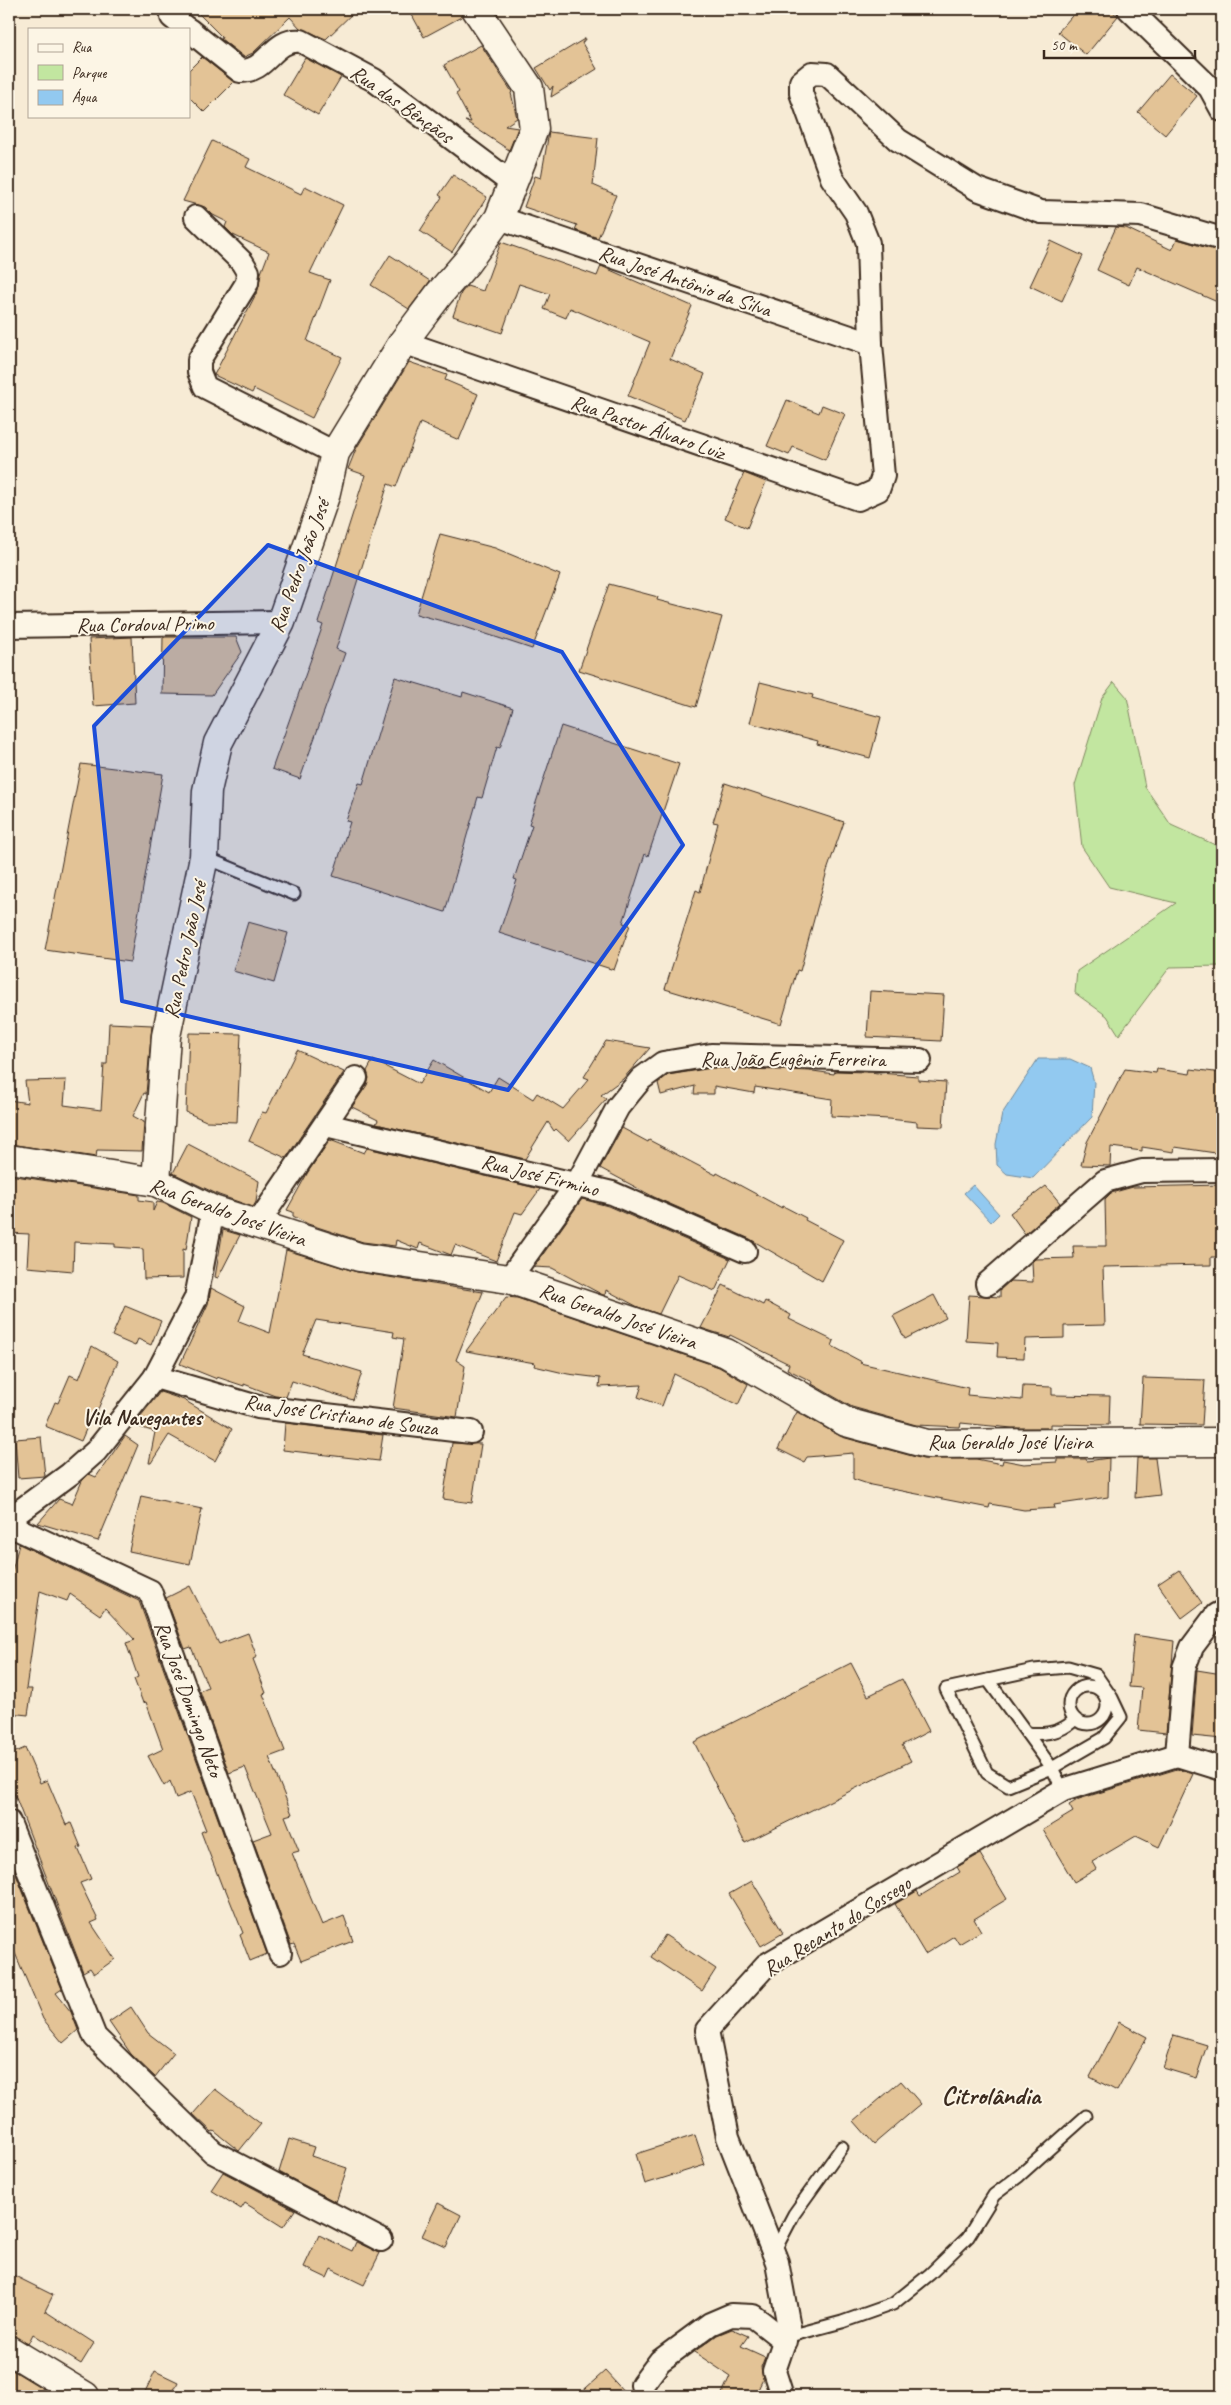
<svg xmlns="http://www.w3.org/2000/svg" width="1231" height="2405" font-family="Caveat,sans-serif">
<rect width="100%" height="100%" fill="#f7ebd5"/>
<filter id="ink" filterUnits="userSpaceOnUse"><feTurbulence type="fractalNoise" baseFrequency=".02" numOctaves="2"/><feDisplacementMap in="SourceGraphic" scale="10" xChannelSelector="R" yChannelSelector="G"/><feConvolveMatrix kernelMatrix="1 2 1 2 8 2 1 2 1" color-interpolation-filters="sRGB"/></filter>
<g filter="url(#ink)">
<!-- green -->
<polygon fill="#c2e6a0" stroke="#7e885f" points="1114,682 1127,697 1145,787 1171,825 1222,848 1222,966 1170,967 1119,1035 1107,1016 1075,993 1077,971 1176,903 1109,887 1082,847 1075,785 1102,698"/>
<!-- water -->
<g fill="#92c9f0" stroke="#6f899c">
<polygon points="1038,1059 1070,1059 1090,1068 1094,1082 1092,1117 1033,1178 1007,1174 997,1165 996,1144 1002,1114"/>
<polygon points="973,1185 999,1214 991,1222 964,1193"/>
</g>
<!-- building -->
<g fill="#e3c396" stroke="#3b2a1e">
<polygon points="194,9 357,9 326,39 300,28 290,17 253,53 244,57 221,39 222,37"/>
<polygon points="424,9 461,9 463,16 424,37 412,15"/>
<polygon points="1078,9 1109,9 1118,16 1086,55 1058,32"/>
<polygon points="586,38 582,43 597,69 551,97 553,86 550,90 536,68"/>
<polygon points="481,45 512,92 511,93 517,118 505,126 518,128 509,150 465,121 471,122 456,94 459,92 444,65"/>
<polygon points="202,57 234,82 204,112 189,97 189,70"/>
<polygon points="305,58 341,77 318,115 283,95"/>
<polygon points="1170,74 1197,96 1165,135 1138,112"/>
<polygon points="549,132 598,138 593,185 616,195 598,238 575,230 577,225 524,207 535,176 541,178"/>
<polygon points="212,141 250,159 246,167 301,194 305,186 343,205 310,273 330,280 307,341 342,357 312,418 254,389 252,393 214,375 258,290 261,273 269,252 233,235 225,227 227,222 213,215 205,207 183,201"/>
<polygon points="453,175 487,197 452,252 420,231 442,197 439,195"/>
<polygon points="1116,227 1126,228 1172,250 1177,239 1222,252 1222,304 1137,267 1129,285 1097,270"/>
<polygon points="1051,241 1083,256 1062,301 1030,286"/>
<polygon points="501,242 597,276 601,266 692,306 670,359 705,374 685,420 628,396 650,342 570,308 566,318 544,309 550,294 519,284 502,333 453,316 461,293 467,286 483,291"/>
<polygon points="390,255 430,281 409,309 371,285"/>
<polygon points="409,362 447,375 445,380 478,394 459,440 420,423 396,487 388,484 336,649 345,653 300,779 272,769 323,625 318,623 365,475 348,469 356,449"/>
<polygon points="787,400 819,413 822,405 845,414 825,460 793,447 789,455 767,446"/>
<polygon points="744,473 766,482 747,528 725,518"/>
<polygon points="440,534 495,548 560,575 532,649 468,628 416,614"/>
<polygon points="609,584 658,597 657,600 722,617 696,707 579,670"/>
<polygon points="132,637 135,703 93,706 89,639"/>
<polygon points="163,637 236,637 242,652 212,695 162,694"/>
<polygon points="395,677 462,697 463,692 513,708 500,748 497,747 482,798 478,797 445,912 333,876 350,822 346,821 359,783 363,784"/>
<polygon points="760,682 813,695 812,698 881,717 870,758 817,744 818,741 750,723"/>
<polygon points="561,726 679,764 648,856 645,854 623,923 630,925 614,970 499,933 517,880 514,879 532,825 529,824"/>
<polygon points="81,764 163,774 130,962 45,950"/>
<polygon points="725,783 844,822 827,871 800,971 797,970 781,1024 665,989 696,890 700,892 718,823 713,822"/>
<polygon points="248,922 288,933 274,983 233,971"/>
<polygon points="870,991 944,995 941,1041 867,1037"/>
<polygon points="109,1023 152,1025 146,1094 144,1093 133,1116 144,1122 142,1151 97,1150 96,1157 9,1144 9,1100 28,1103 25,1081 66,1080 64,1105 101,1110 104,1064 107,1064"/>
<polygon points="189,1033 241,1034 237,1122 206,1121 186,1112"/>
<polygon points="606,1041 650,1048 623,1079 601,1095 606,1099 569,1141 556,1129 554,1131 548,1122 525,1159 376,1124 378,1120 352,1107 367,1085 369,1078 367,1071 373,1060 419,1084 434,1060 489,1092 498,1077 533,1099 537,1093 563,1109 589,1079 584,1077"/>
<polygon points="297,1050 344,1072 286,1158 249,1141 262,1112 266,1113"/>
<polygon points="712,1068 813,1071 834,1074 835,1071 866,1072 918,1076 918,1080 946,1082 943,1127 917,1126 917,1122 889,1119 831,1116 832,1099 755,1087 754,1093 714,1086 714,1094 694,1094 695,1086 661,1095 658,1083 668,1075"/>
<polygon points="1125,1069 1156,1073 1157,1069 1190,1074 1191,1069 1222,1073 1222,1154 1175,1147 1174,1152 1142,1147 1142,1151 1111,1147 1110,1166 1081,1165 1087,1142"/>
<polygon points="622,1128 648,1142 649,1140 716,1175 717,1173 782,1208 783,1206 806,1218 805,1220 843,1240 822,1281 750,1239 654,1197 600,1168"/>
<polygon points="330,1140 364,1153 367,1148 540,1189 522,1214 515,1212 496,1261 455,1245 451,1255 420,1243 418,1249 396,1240 395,1246 363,1242 308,1224 293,1216 293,1212 287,1210 308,1172"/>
<polygon points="188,1144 259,1181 256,1202 253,1207 219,1195 173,1173"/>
<polygon points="9,1175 139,1195 139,1200 153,1202 153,1211 157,1202 163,1203 191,1217 186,1250 183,1249 183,1278 144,1279 143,1249 115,1247 115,1244 74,1242 73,1271 27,1267 29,1234 9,1233"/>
<polygon points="1222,1185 1222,1257 1211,1257 1211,1265 1103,1267 1105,1325 1064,1326 1064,1338 1025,1339 1024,1358 997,1357 998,1343 966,1341 969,1295 1000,1297 1000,1290 1010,1281 1033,1282 1032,1262 1035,1259 1074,1258 1073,1246 1106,1246 1105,1199 1111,1193 1133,1187"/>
<polygon points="1046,1186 1060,1203 1025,1234 1010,1213"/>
<polygon points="582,1199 608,1206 730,1259 715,1291 678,1275 659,1314 638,1307 606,1290 605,1295 603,1295 552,1268 534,1267"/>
<polygon points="223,1230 240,1235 218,1278 215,1277"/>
<polygon points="286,1250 357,1272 483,1292 456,1360 465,1366 457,1417 393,1408 404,1339 393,1337 394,1332 316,1320 302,1354 362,1372 353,1400 292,1381 286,1397 275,1396 244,1384 244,1386 217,1377 217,1379 180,1364 208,1304 211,1288 245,1306 239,1321 270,1333"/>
<polygon points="723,1285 763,1305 765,1301 791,1315 789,1319 834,1341 832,1346 862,1362 860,1363 968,1388 967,1395 1022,1400 1023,1386 1052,1387 1052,1395 1110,1396 1109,1425 1050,1424 1050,1428 1012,1428 961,1423 960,1427 916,1425 852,1407 812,1384 813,1382 787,1369 789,1364 730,1335 729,1337 701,1328"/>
<polygon points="934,1295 946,1318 905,1339 893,1316"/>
<polygon points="506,1297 517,1298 719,1367 748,1384 738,1405 674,1374 662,1406 638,1397 642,1385 599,1387 600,1378 568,1374 534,1366 535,1363 466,1351"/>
<polygon points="125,1306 161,1321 151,1345 138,1339 135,1346 112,1336"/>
<polygon points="92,1346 118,1361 96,1414 93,1413 81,1441 45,1426 55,1402 58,1403 70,1375 79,1379"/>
<polygon points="1143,1378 1205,1380 1202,1425 1140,1424"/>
<polygon points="160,1392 184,1400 232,1429 215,1461 169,1435 151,1463 149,1463 155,1432 136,1426 140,1417"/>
<polygon points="797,1412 842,1437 923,1459 976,1459 1002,1464 1003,1460 1024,1464 1057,1462 1057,1459 1086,1459 1087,1461 1109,1458 1108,1497 1054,1505 1055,1508 1024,1510 990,1504 989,1508 871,1485 853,1479 853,1453 807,1457 804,1462 778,1449"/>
<polygon points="285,1423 383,1435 379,1461 283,1450"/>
<polygon points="125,1436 138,1445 98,1541 38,1523 59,1499 72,1504 82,1481 89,1474 96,1477"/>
<polygon points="41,1437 45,1476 18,1478 15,1439"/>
<polygon points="452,1443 481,1444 472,1503 443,1499"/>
<polygon points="1137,1458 1155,1458 1160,1495 1135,1498"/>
<polygon points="141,1496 202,1509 190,1564 129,1551"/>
<polygon points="19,1544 139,1601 267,1954 250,1961 240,1935 243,1933 225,1888 223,1889 201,1832 206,1830 191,1792 176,1798 170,1781 164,1786 148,1756 163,1749 146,1702 143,1703 134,1679 138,1677 126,1643 135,1640 105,1608 100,1615 70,1594 67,1601 40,1591 26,1689 32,1689 28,1715 9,1713 9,1583"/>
<polygon points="1179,1570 1202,1603 1182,1618 1158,1584"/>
<polygon points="190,1586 219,1644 248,1633 257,1657 253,1659 266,1693 263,1694 285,1751 269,1757 292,1814 285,1816 299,1851 292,1853 322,1925 344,1916 353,1941 301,1961 294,1944 291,1945 253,1840 272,1833 245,1767 229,1773 200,1691 208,1687 191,1647 185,1649 166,1598"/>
<polygon points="1134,1635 1174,1641 1166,1733 1138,1730 1142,1688 1129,1687"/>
<polygon points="851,1663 868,1696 902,1679 929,1731 902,1745 911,1761 745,1843 694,1742"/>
<polygon points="1197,1670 1222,1674 1222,1739 1192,1736"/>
<polygon points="25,1748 40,1783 47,1780 66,1825 71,1823 81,1847 78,1848 91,1879 80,1883 98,1920 91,1923 115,1959 94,1974 90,1968 83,1972 9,1780 9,1755"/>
<polygon points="1177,1769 1193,1774 1159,1847 1136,1836 1092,1862 1096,1869 1074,1882 1043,1830 1073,1812 1069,1805 1079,1799"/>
<polygon points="980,1854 1007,1899 974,1919 981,1931 959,1944 954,1936 925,1954 895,1904 917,1891 920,1896 960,1872 957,1867"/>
<polygon points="9,1857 62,1989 56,1993 71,2012 78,2030 63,2043 43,2019 9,1939"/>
<polygon points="752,1881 783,1933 761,1946 729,1894"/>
<polygon points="665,1935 716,1969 702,1991 651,1957"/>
<polygon points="131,2007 148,2033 174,2053 155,2077 131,2054 109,2022"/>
<polygon points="1119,2022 1147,2037 1117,2091 1090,2077"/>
<polygon points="1174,2035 1207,2045 1196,2078 1163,2068"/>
<polygon points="901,2081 921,2104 874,2144 854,2121"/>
<polygon points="215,2089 261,2124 239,2151 214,2131 212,2132 193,2114"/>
<polygon points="695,2135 705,2165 645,2184 636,2154"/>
<polygon points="289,2139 314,2147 311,2156 347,2168 336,2202 279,2172"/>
<polygon points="223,2172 295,2210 283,2227 245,2203 241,2209 211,2190"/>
<polygon points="438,2203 461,2215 446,2247 422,2236"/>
<polygon points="319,2235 352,2251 356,2242 380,2253 364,2285 331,2269 327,2278 304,2267"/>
<polygon points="9,2273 53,2295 45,2311 94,2343 81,2364 33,2334 28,2344 9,2334"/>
<polygon points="732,2329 748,2336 741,2346 765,2357 761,2367 763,2379 755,2396 721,2396 730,2376 694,2352 717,2335"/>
<polygon points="9,2368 55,2396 9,2396"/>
<polygon points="155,2371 178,2382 171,2396 143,2396"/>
<polygon points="605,2371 628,2396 577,2396"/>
</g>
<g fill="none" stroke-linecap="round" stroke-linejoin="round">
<!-- service casing -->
<g stroke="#3b2a1e" stroke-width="15">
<g id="service">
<polyline points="204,857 294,894"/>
<polygon points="1068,1667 1096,1675 1112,1698 1121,1717 1104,1738 1052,1768 1008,1786 987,1773 946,1689 1034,1670"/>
<polyline points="988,1680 1052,1768 1063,1790"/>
<circle cx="1088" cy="1705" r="19"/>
<path d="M1027,1733C1045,1735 1062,1733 1075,1719"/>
<polyline points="774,2252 794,2214 842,2147"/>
<polyline points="786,2337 842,2322 893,2304 930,2274 968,2237 994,2195 1019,2176 1086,2116"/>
</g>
</g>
<!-- minor casing -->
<g stroke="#3b2a1e" stroke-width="26">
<g id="minor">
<polyline points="1129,9 1210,88 1222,110"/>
<polyline points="172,17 187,29"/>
<path d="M189,30L240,71C268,72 272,38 301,41L374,80L513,184"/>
<polyline points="196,217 242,262 248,272 247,283 199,360 199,372 205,387 335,453"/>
<polyline points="499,218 871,344"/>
<polyline points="403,342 858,499 878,490 883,476 871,344 868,243 856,213 832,178 801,93 801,82 812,73 827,74 898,140 977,189 1041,212 1141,215 1222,239"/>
<polyline points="9,626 281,622"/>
<polyline points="326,1125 612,1193 745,1251"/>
<polyline points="256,1226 356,1078"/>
<polyline points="509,1279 577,1184 618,1107 641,1079 663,1063 711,1055 920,1060"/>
<polyline points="987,1284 1105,1181 1142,1171 1222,1170"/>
<polyline points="155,1377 258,1407 471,1432"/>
<polyline points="9,1519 70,1474 96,1451 155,1377 196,1298 213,1210"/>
<polyline points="9,1525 150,1591 280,1953"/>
<polyline points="1177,1755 1184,1668 1192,1647 1216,1615 1222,1612"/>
<polyline points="9,1822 95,2037 213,2152 381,2240"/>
<polyline points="642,2385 660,2361 710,2324 731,2315 753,2316 785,2341"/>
<polyline points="782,2396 774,2371 789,2327 777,2262 728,2137 707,2030 766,1965 1063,1790 1177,1755 1222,1769"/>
</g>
</g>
<!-- tertiary casing -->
<g stroke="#3b2a1e" stroke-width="31">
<g id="tertiary">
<polyline points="9,1159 156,1182 213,1210 359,1257 509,1279 726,1353 846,1422 927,1444 1222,1442"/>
<polyline points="156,1182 166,1036 204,857 207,791 218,743 281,622 325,496 335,453 403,342 440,293 467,262 499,218 534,129 529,88 476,9"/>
<polyline points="9,2350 85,2396"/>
</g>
</g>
<!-- service -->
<use href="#service" stroke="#fcf5e5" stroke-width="11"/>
<!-- minor -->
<use href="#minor" stroke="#fcf5e5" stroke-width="22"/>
<!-- tertiary -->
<use href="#tertiary" stroke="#fcf5e5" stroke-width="28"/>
</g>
</g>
<!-- marked area -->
<path fill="#1d4ed8" fill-opacity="0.2" stroke="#1d4ed8" stroke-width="4" stroke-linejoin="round" d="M268,545L562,652L683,845L508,1090L122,1001L94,726Z"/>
<g text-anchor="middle" stroke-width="4" stroke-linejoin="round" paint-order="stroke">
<!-- street labels -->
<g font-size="21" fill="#3b2a1e" stroke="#fcf5e5">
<text transform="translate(402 104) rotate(35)" y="7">Rua das Bênçãos</text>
<text transform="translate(685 281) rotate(19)" y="7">Rua José Antônio da Silva</text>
<text transform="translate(648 427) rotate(19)" y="7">Rua Pastor Álvaro Luiz</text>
<text transform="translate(299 566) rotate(-70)" y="7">Rua Pedro João José</text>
<text transform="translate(145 624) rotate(-1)" y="7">Rua Cordoval Primo</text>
<text transform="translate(185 950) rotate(-78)" y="7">Rua Pedro João José</text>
<text x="793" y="1066">Rua João Eugênio Ferreira</text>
<text transform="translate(540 1175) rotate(14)" y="7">Rua José Firmino</text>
<text transform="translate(228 1212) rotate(20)" y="7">Rua Geraldo José Vieira</text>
<text transform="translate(618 1316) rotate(19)" y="7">Rua Geraldo José Vieira</text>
<text transform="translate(341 1415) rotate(8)" y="7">Rua José Cristiano de Souza</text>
<text x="1010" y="1449">Rua Geraldo José Vieira</text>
<text transform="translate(189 1699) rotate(70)" y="7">Rua José Domingo Neto</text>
<text transform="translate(837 1926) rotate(-32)" y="7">Rua Recanto do Sossego</text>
</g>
<!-- neighbourhood labels -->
<g font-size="22" font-weight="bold" fill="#3b2a1e" stroke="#fcf5e5">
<text x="142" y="1425">Vila Navegantes</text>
</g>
<!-- district labels -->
<g font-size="26" font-weight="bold" fill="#3b2a1e" stroke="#fcf5e5">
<text x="991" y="2104">Citrolândia</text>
</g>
</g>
<!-- margin -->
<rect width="1231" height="2405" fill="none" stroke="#fcf5e5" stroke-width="30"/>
<rect x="15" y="15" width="1201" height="2375" fill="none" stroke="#3b2a1e" stroke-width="2" filter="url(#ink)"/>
<!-- legend -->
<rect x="28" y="28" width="162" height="90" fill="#fcf5e5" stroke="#afa495"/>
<rect x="38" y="44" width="25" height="8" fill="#fcf5e5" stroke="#afa495"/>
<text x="72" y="52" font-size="15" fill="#3b2a1e">Rua</text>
<rect x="38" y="65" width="25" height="15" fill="#c2e6a0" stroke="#afa495"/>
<text x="72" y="78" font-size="15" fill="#3b2a1e">Parque</text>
<rect x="38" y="90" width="25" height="15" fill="#92c9f0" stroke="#afa495"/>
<text x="72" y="102" font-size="15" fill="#3b2a1e">Água</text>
<!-- scale -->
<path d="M1044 50v8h151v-8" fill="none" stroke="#3b2a1e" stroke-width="2.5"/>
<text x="1051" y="50" font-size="15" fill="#3b2a1e" stroke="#fcf5e5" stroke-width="4" paint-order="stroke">50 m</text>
</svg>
